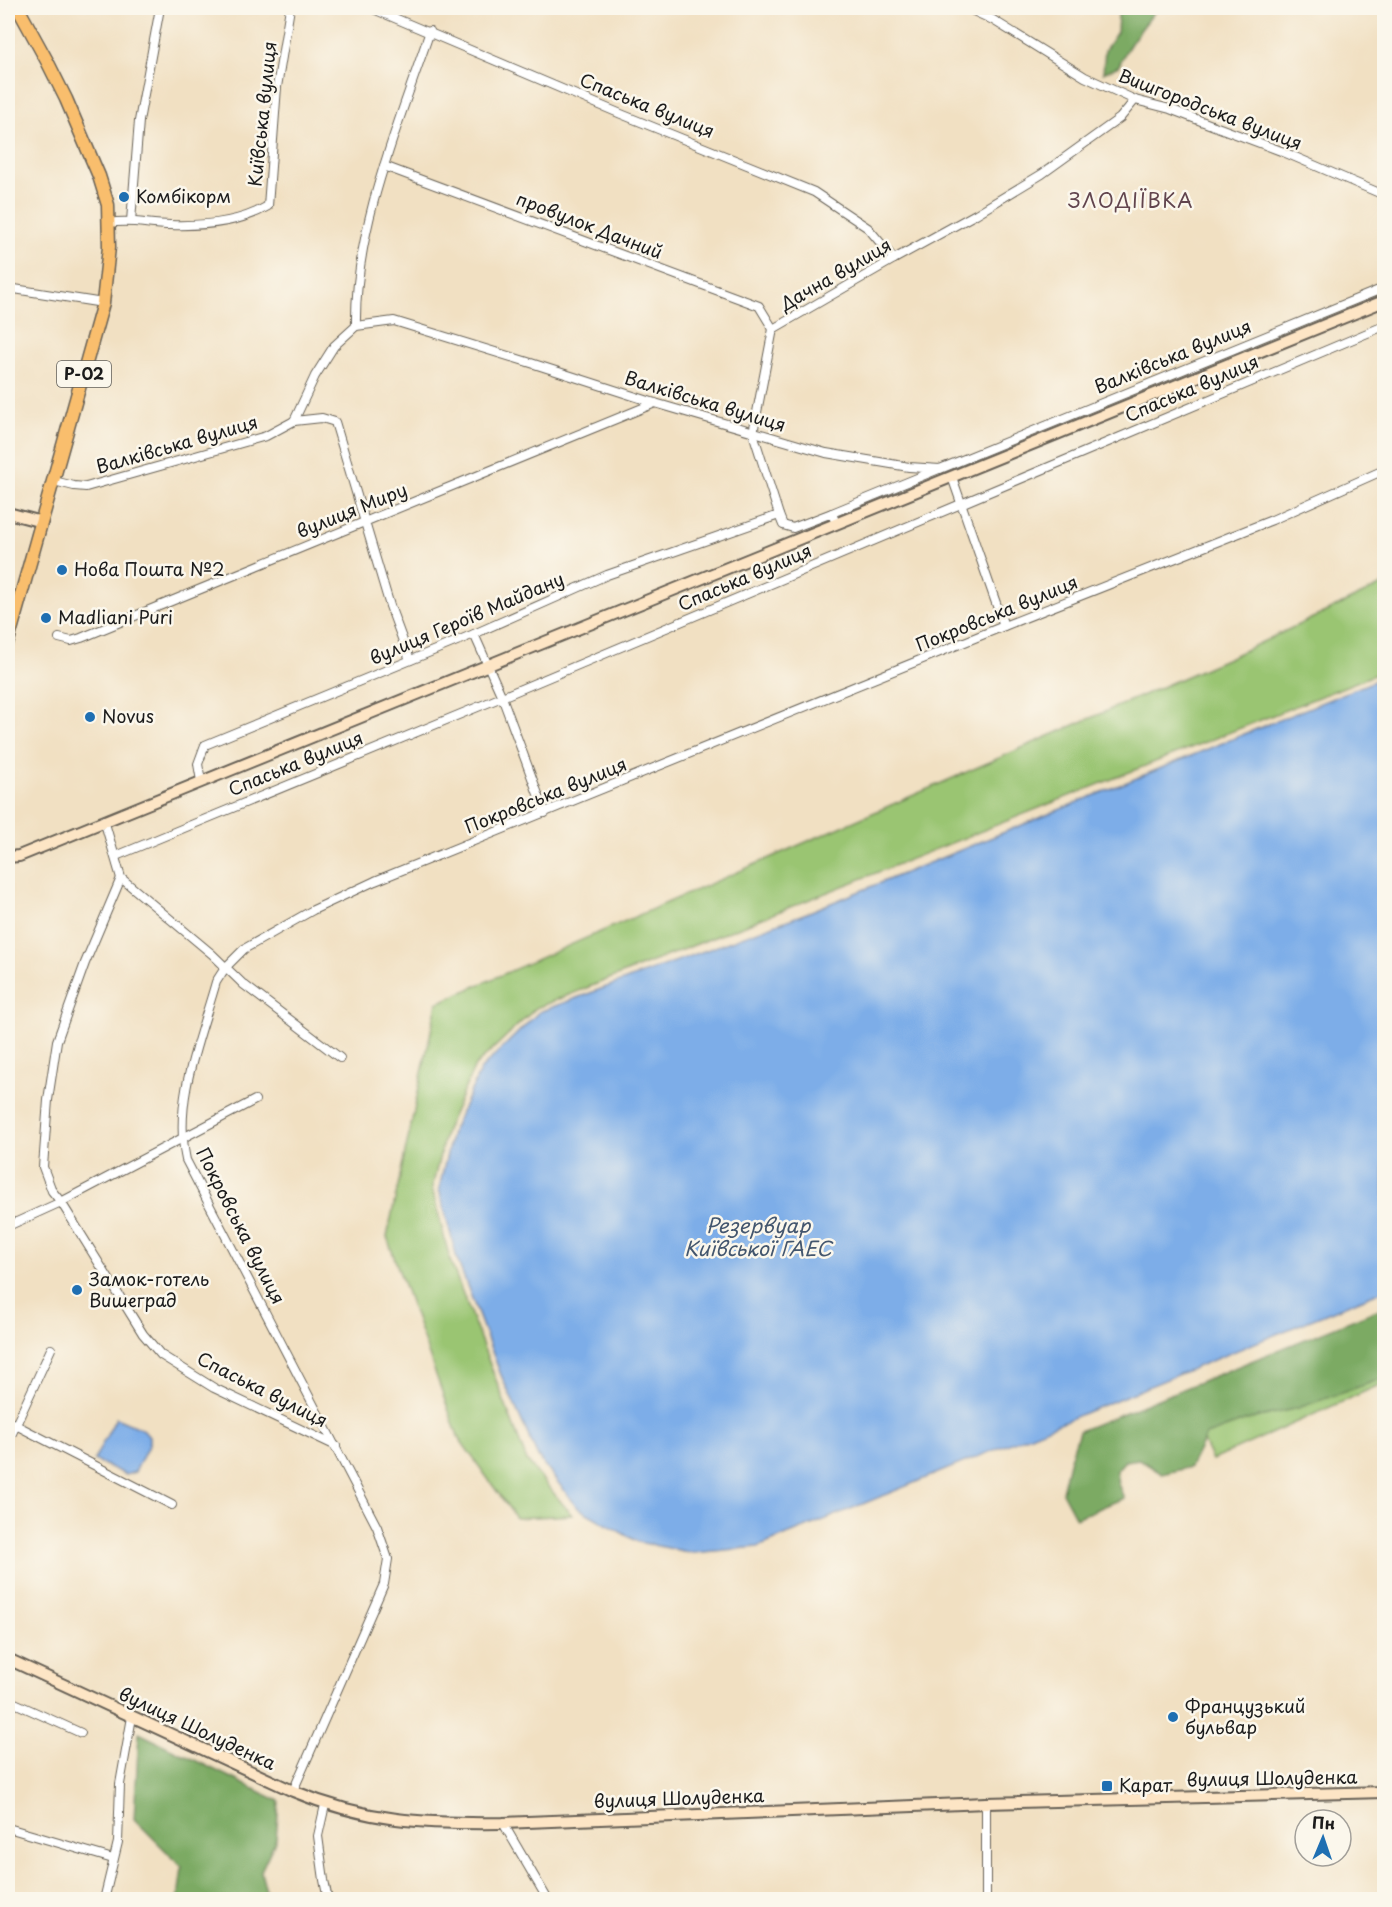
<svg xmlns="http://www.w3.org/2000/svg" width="1392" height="1907" font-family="'Playpen Sans',sans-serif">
<rect width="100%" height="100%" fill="#fbf7ec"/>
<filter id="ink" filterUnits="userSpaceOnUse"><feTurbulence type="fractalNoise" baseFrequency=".0167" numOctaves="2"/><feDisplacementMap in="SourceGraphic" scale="12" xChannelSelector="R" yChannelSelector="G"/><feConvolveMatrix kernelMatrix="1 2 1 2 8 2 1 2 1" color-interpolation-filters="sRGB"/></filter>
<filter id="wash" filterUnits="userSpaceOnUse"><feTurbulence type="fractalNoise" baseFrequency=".008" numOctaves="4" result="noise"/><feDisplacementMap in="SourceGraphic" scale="24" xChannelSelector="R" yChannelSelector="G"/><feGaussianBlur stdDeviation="1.35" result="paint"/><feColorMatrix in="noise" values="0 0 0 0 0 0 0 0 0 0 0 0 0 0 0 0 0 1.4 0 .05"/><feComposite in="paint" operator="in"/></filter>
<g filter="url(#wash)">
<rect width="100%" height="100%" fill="#f1e0c2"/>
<!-- green -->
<g fill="#9ac572" stroke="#5b7047" stroke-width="1.5">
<polygon points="1384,584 1384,671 536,1008 475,1066 446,1130 432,1188 450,1260 527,1461 572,1515 516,1518 458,1437 387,1237 437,1003 1235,655"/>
<polygon points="1384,1355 1384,1383 1212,1460 1198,1431"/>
</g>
<!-- forest -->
<g fill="#7baa64" stroke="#4c6340" stroke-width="1.5">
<path d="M1121,8H1157C1144,27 1127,44 1119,66L1103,73L1105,50L1117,32L1118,15Z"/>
<polygon points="1384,1307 1384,1378 1298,1408 1247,1420 1206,1435 1190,1467 1162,1474 1139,1459 1125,1461 1116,1471 1118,1484 1124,1498 1076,1518 1062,1492 1069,1462 1079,1431"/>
<polygon points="139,1733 279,1801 276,1839 261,1871 268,1899 178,1899 182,1867 134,1819"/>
</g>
<!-- water -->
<g fill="#7dade8" stroke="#4c6482" stroke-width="1.5">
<polygon points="1384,677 1384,1290 758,1547 693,1553 638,1542 578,1508 538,1457 501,1375 457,1259 439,1189 452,1132 481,1069 539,1012 804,914"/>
<polygon points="116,1418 144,1430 149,1436 149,1444 135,1472 126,1475 94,1460"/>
</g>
</g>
<g filter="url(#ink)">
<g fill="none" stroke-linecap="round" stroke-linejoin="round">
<!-- street casing -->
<g stroke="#676156" stroke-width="10">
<g id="street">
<polyline points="371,8 621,114 814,192 868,228 894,259"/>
<polyline points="967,8 993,20 1085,77 1135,100 1170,109 1209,124 1281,151 1384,195"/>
<polyline points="1376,8 1384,12"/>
<polyline points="384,166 759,306 773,329"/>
<polyline points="131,221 139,121 160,8"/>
<path d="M110,223C130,219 149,225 170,225C202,226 240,223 268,206L277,87L290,8"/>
<polyline points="8,288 103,303"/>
<path d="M356,326C354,229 399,123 430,31"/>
<polyline points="294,421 322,418 335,422 390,606 410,660"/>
<polyline points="952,477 1004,626"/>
<polyline points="54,481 74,486 86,487 266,436 294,421 315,376 334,346 356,326 394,321 531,363 655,403 826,453 909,467 940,469 1384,288"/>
<polyline points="832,513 939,469"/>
<polyline points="836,524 832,513 793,528 783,525 779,515 753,433 773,329 894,259 976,214 1042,174 1120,118 1135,100"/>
<polyline points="474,634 502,697 545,813"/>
<polyline points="59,638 71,641 81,638 655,403"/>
<polyline points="201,781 198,764 205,745 474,634 607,575 779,515"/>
<polyline points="104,820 121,878 212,954 243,984 340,1058"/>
<polyline points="116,856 502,697 1384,326"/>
<polyline points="121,878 85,963 57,1041 48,1100 43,1167 52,1191 61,1202 143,1334 161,1355 214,1388 336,1446"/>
<polyline points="8,1226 61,1202 255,1100"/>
<polyline points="8,1421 172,1505"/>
<polyline points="8,1442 51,1349"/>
<polyline points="8,1700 81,1733"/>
<path d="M293,1791L384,1584L388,1559L377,1527L186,1160C173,1100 200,1039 216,982L225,968L244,949L313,910L375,881L1004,626L1272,520L1384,470"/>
<polyline points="325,1805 318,1836 324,1880 328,1900"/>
<polyline points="503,1823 548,1900"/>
<polyline points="8,1828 113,1859"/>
<polyline points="104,1900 118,1842 120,1784 132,1717"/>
<polyline points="986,1900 986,1803"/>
</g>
</g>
<!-- secondary casing -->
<g stroke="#676156" stroke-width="14">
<g id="secondary">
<polyline points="8,513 42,522"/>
<polyline points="8,857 19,856 1384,301"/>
<path d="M8,1659L293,1791C367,1822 425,1824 503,1823L986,1803L1384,1792"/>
</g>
</g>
<!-- primary casing -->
<g stroke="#676156" stroke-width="15">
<polyline id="primary" points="8,641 103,303 109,247 108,205 99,176 66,99 47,61 18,8"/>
</g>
<!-- street -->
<use href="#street" stroke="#fff" stroke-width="8"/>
<!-- secondary -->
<use href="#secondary" stroke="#fde5c5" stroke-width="10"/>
<!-- primary -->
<use href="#primary" stroke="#f9be6d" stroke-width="12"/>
</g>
</g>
<!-- markers -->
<g fill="#1f6fb2" stroke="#fbf7ec" stroke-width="2">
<circle cx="124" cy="197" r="6"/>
<circle cx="62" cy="570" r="6"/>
<circle cx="46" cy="618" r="6"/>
<circle cx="90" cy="717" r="6"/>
<circle cx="77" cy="1290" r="6"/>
<circle cx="1173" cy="1717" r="6"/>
<rect x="1101" y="1780" width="12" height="12" rx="3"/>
</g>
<g text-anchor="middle" stroke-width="5" stroke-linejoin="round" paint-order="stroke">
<!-- shield labels -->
<rect fill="#fbf7ec" stroke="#5f5e5a" stroke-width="1.5" x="57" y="361" width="54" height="26" rx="4.5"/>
<g font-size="16" font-weight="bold" fill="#1c1c1c">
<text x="84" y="380">Р-02</text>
</g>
<!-- street labels -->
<g font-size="18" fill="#1c1c1c" stroke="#fbf7ec">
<text transform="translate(647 106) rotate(22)" y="6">Спаська вулиця</text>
<text transform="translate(1210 110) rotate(21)" y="6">Вишгородська вулиця</text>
<text transform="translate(263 114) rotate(-84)" y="6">Київська вулиця</text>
<text transform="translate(589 226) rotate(21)" y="6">провулок Дачний</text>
<text transform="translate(836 275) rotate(-30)" y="6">Дачна вулиця</text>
<text transform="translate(1173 357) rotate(-22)" y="6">Валківська вулиця</text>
<text transform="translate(1192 389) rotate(-23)" y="6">Спаська вулиця</text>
<text transform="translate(705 402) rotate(17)" y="6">Валківська вулиця</text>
<text transform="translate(177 445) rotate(-16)" y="6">Валківська вулиця</text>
<text transform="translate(352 511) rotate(-22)" y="6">вулиця Миру</text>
<text transform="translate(745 578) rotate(-23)" y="6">Спаська вулиця</text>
<text transform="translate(997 614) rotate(-22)" y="6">Покровська вулиця</text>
<text transform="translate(467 619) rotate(-23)" y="6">вулиця Героїв Майдану</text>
<text transform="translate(296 764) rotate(-22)" y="6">Спаська вулиця</text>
<text transform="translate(546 796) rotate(-22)" y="6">Покровська вулиця</text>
<text transform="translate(240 1226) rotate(63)" y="6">Покровська вулиця</text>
<text transform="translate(262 1390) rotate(27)" y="6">Спаська вулиця</text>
<text transform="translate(197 1729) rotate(25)" y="6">вулиця Шолуденка</text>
<text transform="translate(1272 1779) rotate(-1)" y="6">вулиця Шолуденка</text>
<text transform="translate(679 1799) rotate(-2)" y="6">вулиця Шолуденка</text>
</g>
<!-- poi labels -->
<g font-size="18" fill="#1c1c1c" stroke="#fbf7ec" text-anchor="start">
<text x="136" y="203">Комбікорм</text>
<text x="74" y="576">Нова Пошта №2</text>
<text x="58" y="624">Madliani Puri</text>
<text x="102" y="723">Novus</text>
<text x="89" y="1286">Замок-готель<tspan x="89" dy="21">Вишеград</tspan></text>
<text x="1185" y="1713">Французький<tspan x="1185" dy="21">бульвар</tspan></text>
<text x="1119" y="1792">Карат</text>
</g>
<!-- neighbourhood labels -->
<g font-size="20" letter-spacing="1.5" fill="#62454e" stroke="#fbf7ec">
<text x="1131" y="208">ЗЛОДІЇВКА</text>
</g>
<!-- water labels -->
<g font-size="20" font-style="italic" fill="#43566e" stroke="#fbf7ec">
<text x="758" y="1233">Резервуар<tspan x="758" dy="23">Київської ГАЕС</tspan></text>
</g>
</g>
<!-- margin -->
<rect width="1392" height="1907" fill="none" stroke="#fbf7ec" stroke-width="30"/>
<!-- north arrow -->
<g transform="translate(1323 1838) rotate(2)"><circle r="28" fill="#fbf7ec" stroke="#a29f99" stroke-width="1.5"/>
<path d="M0-4.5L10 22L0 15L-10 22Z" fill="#1f6fb2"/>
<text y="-9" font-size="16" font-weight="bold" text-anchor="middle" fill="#1c1c1c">Пн</text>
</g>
</svg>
